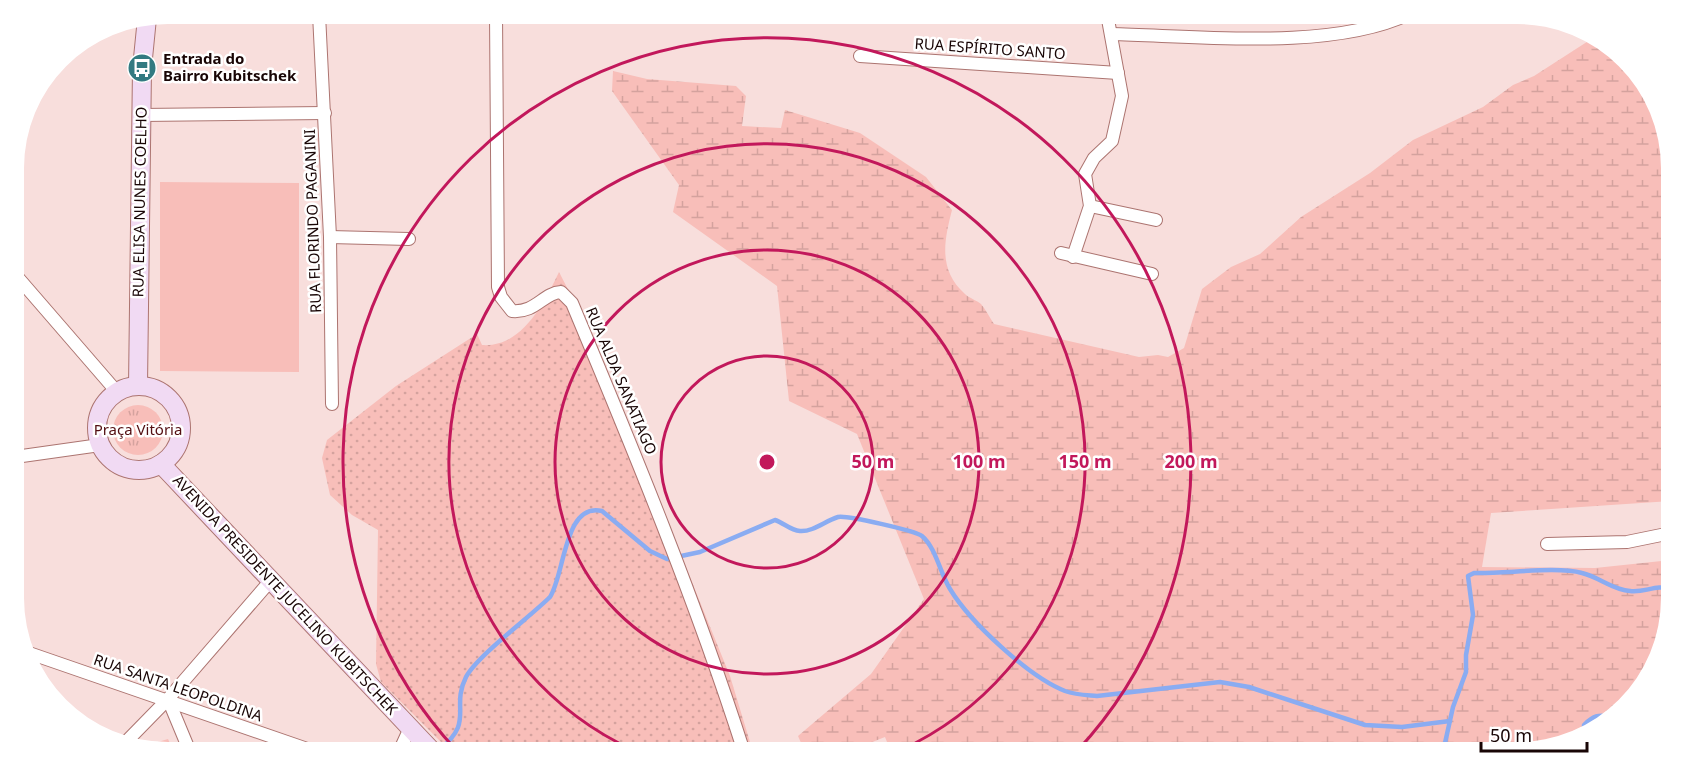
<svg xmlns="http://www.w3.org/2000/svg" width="1685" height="766" font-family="'Noto Sans',sans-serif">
<defs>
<pattern id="grass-dots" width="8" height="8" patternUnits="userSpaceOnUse" patternTransform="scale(1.5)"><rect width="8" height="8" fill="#f8beb9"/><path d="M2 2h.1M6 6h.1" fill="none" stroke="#d4a29e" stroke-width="1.8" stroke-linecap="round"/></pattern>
<pattern id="forest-firs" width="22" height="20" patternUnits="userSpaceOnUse" patternTransform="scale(1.5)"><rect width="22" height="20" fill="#f8beb9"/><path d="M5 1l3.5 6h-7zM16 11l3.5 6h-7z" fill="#d4a29e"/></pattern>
<pattern id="wetland-marsh" width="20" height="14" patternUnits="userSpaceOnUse" patternTransform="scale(1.5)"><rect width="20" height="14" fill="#f8beb9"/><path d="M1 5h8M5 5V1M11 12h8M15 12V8" fill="none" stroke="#d4a29e"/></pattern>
<pattern id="park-tufts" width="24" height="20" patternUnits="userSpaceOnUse" patternTransform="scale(1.5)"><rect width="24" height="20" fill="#f8beb9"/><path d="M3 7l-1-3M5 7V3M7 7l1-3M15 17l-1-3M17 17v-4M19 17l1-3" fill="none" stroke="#d4a29e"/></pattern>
</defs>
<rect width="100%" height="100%" fill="#f8dedc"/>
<!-- grass -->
<path fill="url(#grass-dots)" d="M559,272L592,336L730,676L753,752H451L381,682L376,664L378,530L352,515L330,495L322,458L327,440L396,386L477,334L482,345C522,348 544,303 559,272Z"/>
<!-- forest -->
<polygon fill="url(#forest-firs)" points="168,739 174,752 141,747"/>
<!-- wetland -->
<path fill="url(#wetland-marsh)" d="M1593,38L1640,74L1670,148L1671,501L1491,513L1482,567L1595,568L1671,560V599L1660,658L1603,726L1527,752H891L885,737L847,752H805L798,736L871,674L924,599L857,434L789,401L777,286L673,212L679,185L612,91L613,71L647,79L736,86L746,96L742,126L781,128L785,110L860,133L926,177L952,210C944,241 938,270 965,294C969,298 976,300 981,304C986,310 990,318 994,324L1139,357L1158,355L1168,357L1184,348L1202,289L1231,267L1260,254L1301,217L1370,173L1413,140L1483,107L1513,85L1534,76Z"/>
<!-- park -->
<circle fill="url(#park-tufts)" cx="138" cy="430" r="25"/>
<!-- pitch -->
<polygon fill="#f8beb9" points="160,182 299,183 299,372 160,371"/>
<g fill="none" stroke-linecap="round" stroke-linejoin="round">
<!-- stream -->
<g stroke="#8aacf2" stroke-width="4.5">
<path d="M1584,733V725C1593,716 1598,714 1611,717"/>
<path d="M438,751C476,721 450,709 466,677C477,656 531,616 550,597C565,574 564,502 602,511L650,551L667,559L700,552L775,520C784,523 790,530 800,531C813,532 825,521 838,517C847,515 916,531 922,536C936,548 940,573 950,589C970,622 1029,677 1065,691C1076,695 1086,695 1097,696L1220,682L1249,687L1365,725L1402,727L1450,721"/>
<path d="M1443,752L1453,707L1466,672V655L1473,615L1468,576L1474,573C1505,574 1556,566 1582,573C1599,577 1613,590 1630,591C1645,593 1656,584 1671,589"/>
</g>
<!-- street casing -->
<g stroke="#ac7470" stroke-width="14">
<g id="street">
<polyline points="319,14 330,237 332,404"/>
<path d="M496,14L498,287L501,297L512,311C536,313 543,293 561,292L572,303C634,451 695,599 744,752"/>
<path d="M1111,34C1198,36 1331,51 1409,14"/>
<polyline points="860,56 1118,73"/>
<polyline points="141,115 325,113"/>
<polyline points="1090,206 1156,220"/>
<polyline points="330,237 409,239"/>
<polyline points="1061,253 1152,274"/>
<polyline points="1073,257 1090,206 1085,174 1094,158 1112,141 1122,96 1107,14"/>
<polyline points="14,273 117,392"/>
<polyline points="15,457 100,445"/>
<polyline points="1547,544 1627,542 1671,533"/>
<polyline points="29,653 316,752"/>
<polyline points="168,699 190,752"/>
<polyline points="124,744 168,699 272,579"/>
<polyline points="399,752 410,728"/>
</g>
</g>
<!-- secondary casing -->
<g stroke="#ac7470" stroke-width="20">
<g id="secondary">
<polyline points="138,386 142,68 147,18"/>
<circle cx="139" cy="428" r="42"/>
<polyline points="161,464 433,752"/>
</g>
</g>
<!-- street -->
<use href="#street" stroke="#fff" stroke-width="12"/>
<!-- secondary -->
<use href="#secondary" stroke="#f1daf3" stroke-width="18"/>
</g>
<!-- distance rings -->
<g fill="none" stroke="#c2185b" stroke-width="3">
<circle cx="767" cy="462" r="106"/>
<circle cx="767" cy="462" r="212"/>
<path d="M635 751A318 318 0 1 1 899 751"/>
<path d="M457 751A424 424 0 1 1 1077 751"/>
</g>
<!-- icons -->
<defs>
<g id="bus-disc" transform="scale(1.5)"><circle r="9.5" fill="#327a81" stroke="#fff"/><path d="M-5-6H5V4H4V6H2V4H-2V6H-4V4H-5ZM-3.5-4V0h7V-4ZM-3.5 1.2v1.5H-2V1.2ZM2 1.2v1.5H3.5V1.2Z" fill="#fff"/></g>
</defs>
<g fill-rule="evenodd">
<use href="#bus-disc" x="142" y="68"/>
</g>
<g text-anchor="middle" stroke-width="5" stroke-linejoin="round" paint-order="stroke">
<!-- street labels -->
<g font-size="15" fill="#180505" stroke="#fff">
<text transform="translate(990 49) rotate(4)" y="5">RUA ESPÍRITO SANTO</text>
<text transform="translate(140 202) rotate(-89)" y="5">RUA ELISA NUNES COELHO</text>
<text transform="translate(313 221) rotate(-92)" y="5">RUA FLORINDO PAGANINI</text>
<text transform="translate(621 381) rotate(67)" y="5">RUA ALDA SANATIAGO</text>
<text transform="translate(285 595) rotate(47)" y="5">AVENIDA PRESIDENTE JUCELINO KUBITSCHEK</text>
<text transform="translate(178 688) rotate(19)" y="5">RUA SANTA LEOPOLDINA</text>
</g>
<!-- poi labels -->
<g font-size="15" font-weight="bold" fill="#180505" stroke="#fff" text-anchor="start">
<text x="163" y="64">Entrada do<tspan x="163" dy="17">Bairro Kubitschek</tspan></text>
</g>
<!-- park labels -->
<g font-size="15" fill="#530f12" stroke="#fff">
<text x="138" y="435">Praça Vitória</text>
</g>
</g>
<!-- crop -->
<path d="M0 0H1685V766H0ZM168 24H1517A144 144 0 0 1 1661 168V598A144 144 0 0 1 1517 742H168A144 144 0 0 1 24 598V168A144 144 0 0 1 168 24Z" fill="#fff" fill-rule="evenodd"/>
<circle cx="767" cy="462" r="9" fill="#c2185b" stroke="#fff" stroke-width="3"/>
<g font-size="18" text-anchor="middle" font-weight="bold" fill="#c2185b" stroke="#fff" stroke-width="5" stroke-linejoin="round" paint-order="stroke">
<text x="873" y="468">50 m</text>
<text x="979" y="468">100 m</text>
<text x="1085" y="468">150 m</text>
<text x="1191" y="468">200 m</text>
</g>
<!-- scale -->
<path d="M1481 742v9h106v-9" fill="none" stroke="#180505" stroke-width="3"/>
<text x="1490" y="742" font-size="18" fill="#180505" stroke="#ffffff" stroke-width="4.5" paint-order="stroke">50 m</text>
</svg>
